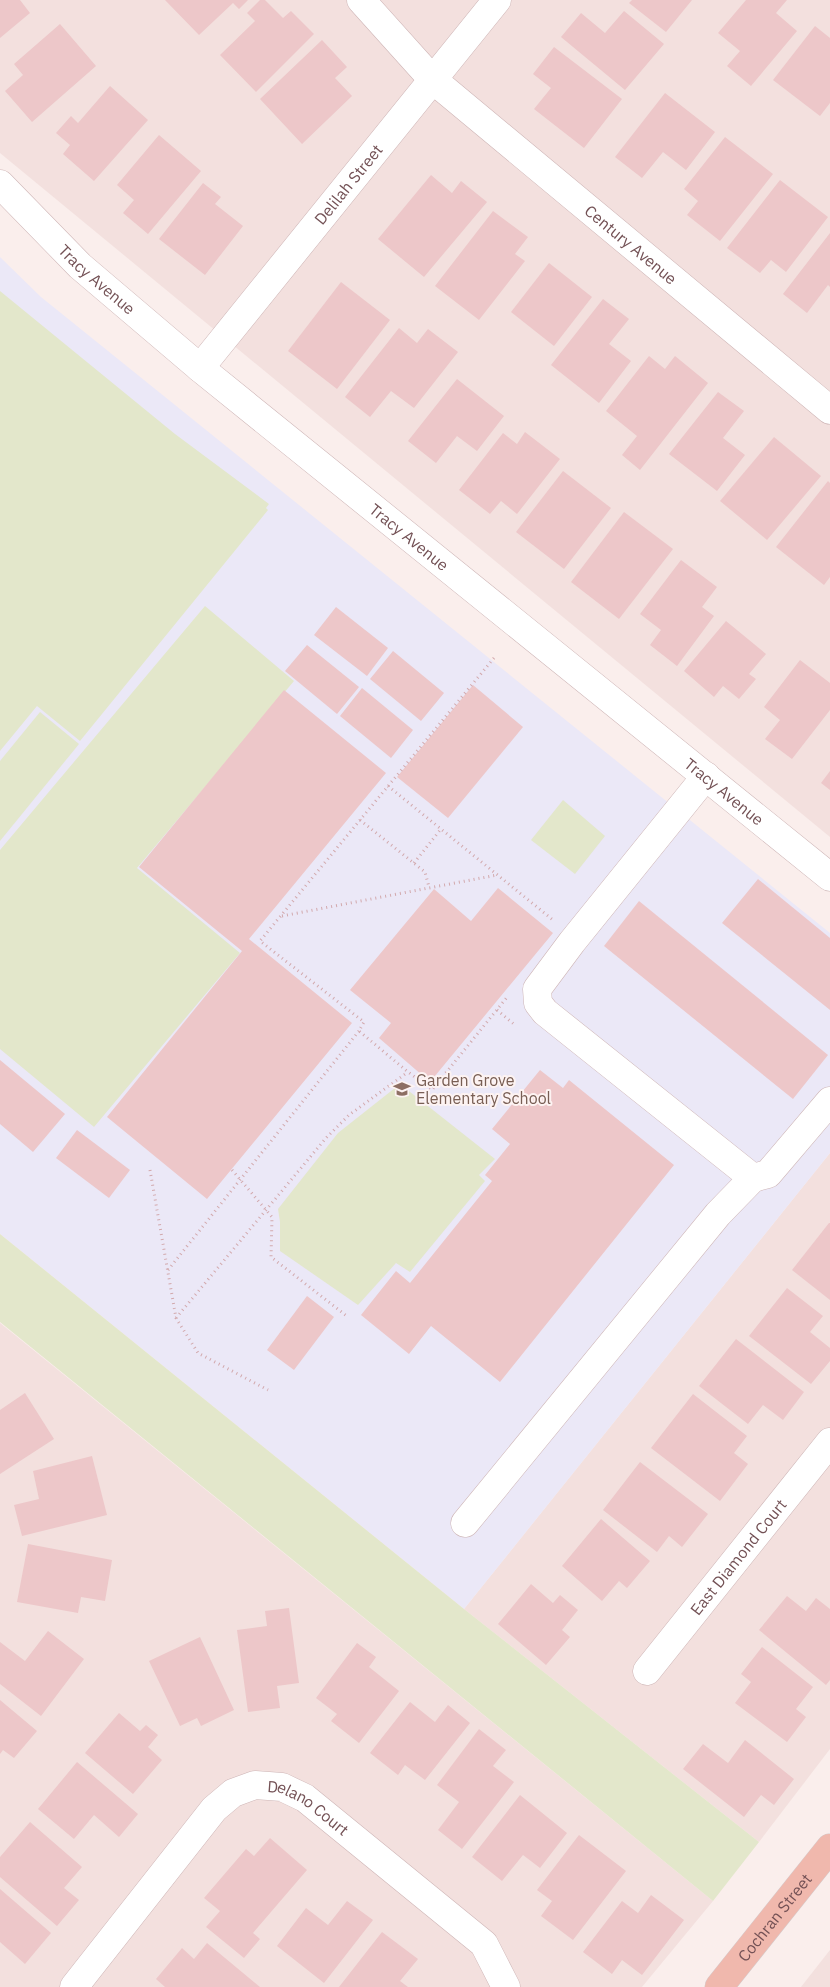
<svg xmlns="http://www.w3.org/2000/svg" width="830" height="1987" font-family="'IBM Plex Sans',sans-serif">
<rect width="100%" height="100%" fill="#faeeec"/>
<!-- residential -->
<g fill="#f3e0de">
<polygon points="0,0 830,0 830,837 0,153"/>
<polygon points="830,1153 830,1749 759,1842 464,1609"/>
<polygon points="0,1323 713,1901 642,1987 0,1987"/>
<polygon points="830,1950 830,1987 801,1987"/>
</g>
<!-- education -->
<polygon fill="#ebe8f7" points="0,257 41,297 830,933 830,1153 464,1609 0,1234"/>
<!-- green -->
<g fill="#e3e7cb">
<polygon points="0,291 175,434 269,504 266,508 268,510 80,741 37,706 0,751"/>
<polygon points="205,606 294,681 137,868 240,953 94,1127 0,1049 0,850"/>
<polygon points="40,712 79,744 0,841 0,761"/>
<polygon points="563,800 605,836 575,874 531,840"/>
<polygon points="400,1084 495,1159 479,1175 485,1181 410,1272 396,1263 358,1305 280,1251 280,1222 278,1209 338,1133"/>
<polygon points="0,1234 464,1609 759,1842 713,1901 0,1322"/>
</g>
<!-- building -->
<g fill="#edc7c9">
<polygon points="0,0 20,0 30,13 0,38"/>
<polygon points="165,0 248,0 239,9 233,3 199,35"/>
<polygon points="260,0 265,0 283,18 291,11 314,34 256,92 220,55 255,21 247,13"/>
<polygon points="632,0 692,0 666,32 629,3"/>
<polygon points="746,0 787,0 776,13 797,31 751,86 727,66 740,51 718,33"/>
<polygon points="624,11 664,44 625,90 561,37 581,13 605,33"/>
<polygon points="60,24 96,66 32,122 5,91 23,75 14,64"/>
<polygon points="815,26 830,38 830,103 820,116 773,80"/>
<polygon points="322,40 347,67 335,78 352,96 302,144 260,99"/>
<polygon points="554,47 622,99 584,148 534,109 551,88 533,74"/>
<polygon points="110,86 148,120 94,181 63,154 70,145 56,133 71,116 78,123"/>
<polygon points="665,93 715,132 686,170 663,152 642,178 615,157"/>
<polygon points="159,135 201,171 148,234 123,213 134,200 117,185"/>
<polygon points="725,137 773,174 720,241 687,215 698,201 684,189"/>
<polygon points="431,175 452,193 461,181 487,202 424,277 378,239"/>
<polygon points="780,180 828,217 786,272 771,260 760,273 727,248"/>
<polygon points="203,183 221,197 215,204 243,226 205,275 159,239"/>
<polygon points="493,211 528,237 515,254 525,261 479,320 435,286"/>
<polygon points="830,233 830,287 828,285 807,313 783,294"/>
<polygon points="549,263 592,297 554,346 511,312"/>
<polygon points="341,282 390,320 337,389 288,351"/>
<polygon points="603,299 629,319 609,344 631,361 599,403 551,365"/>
<polygon points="399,328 417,343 428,329 458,352 414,408 391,391 370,417 345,397"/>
<polygon points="649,356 665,369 675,356 708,383 640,470 622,455 637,436 606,411"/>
<polygon points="457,379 504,416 477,451 457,436 436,463 408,441"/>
<polygon points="718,392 744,411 723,438 745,455 717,491 669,454"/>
<polygon points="525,432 560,459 517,514 501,501 490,514 459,490 503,433 517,444"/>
<polygon points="774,437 821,476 767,540 720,501"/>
<polygon points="563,471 611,508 564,569 516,532"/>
<polygon points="828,481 830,483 830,577 824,585 776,547"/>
<polygon points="624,512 673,549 619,619 571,582"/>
<polygon points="681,560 717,587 702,607 714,616 677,666 650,645 661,630 640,614"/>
<polygon points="336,607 388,648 367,676 314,635"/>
<polygon points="726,621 766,654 749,674 756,679 739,699 723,686 714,697 684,671"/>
<polygon points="307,645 359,687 337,714 285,671"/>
<polygon points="393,651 444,693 421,721 370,679"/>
<polygon points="800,660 830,683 830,710 792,759 765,739 780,720 764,707"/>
<polygon points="473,685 523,727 448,818 397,777"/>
<polygon points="362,688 413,730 391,758 340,716"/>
<polygon points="284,690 386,773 249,939 352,1023 207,1199 107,1117 242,951 139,867"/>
<polygon points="830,771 830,790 821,783"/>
<polygon points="758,879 830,938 830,1010 722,923"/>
<polygon points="498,888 553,933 430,1082 379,1038 391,1023 350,990 434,889 471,921"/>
<polygon points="639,901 828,1055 793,1099 604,946"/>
<polygon points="0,1060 65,1114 33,1152 0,1124"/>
<polygon points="540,1070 563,1088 569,1080 674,1165 500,1382 431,1326 409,1354 361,1315 396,1271 410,1283 492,1181 485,1175 510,1144 492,1129"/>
<polygon points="77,1130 130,1170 109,1198 56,1158"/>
<polygon points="829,1223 830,1223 830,1300 792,1270"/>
<polygon points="787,1288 823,1316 810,1332 830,1348 830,1361 811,1384 749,1336"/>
<polygon points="307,1296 334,1317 294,1370 267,1350"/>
<polygon points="736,1339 804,1392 783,1420 763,1405 748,1424 699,1386"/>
<polygon points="25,1393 54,1439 0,1474 0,1410"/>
<polygon points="693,1394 747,1436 734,1453 748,1464 720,1501 651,1448"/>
<polygon points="92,1456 107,1515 22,1536 14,1505 39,1499 33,1471"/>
<polygon points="640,1462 708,1514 682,1547 669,1536 657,1552 603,1510"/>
<polygon points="601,1519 650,1561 627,1588 619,1581 602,1601 562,1566"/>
<polygon points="28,1544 112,1560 105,1601 81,1597 78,1613 17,1602"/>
<polygon points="531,1584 553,1603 560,1595 578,1610 562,1630 570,1637 546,1665 498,1624"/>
<polygon points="787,1596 806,1611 816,1598 830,1609 830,1680 826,1685 759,1630"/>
<polygon points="289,1608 299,1683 277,1686 280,1708 248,1712 237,1630 267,1626 265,1611"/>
<polygon points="48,1631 84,1659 41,1716 0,1684 0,1642 25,1661"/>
<polygon points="200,1637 234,1710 201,1726 197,1718 180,1726 149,1661"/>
<polygon points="357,1643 376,1657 369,1667 399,1691 359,1743 331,1721 337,1714 316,1698"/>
<polygon points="762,1647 813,1687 796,1709 806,1717 787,1742 735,1703 751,1682 741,1674"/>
<polygon points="0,1700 37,1731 14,1758 3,1750 0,1754"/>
<polygon points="410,1702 435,1722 448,1705 470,1723 425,1780 405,1765 398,1775 370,1753"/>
<polygon points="119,1713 140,1731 146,1725 158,1735 148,1747 162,1760 133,1794 85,1753"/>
<polygon points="479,1729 506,1750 493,1766 514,1782 462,1849 438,1830 459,1802 437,1785"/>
<polygon points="745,1740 794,1779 774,1805 761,1795 744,1817 683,1769 703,1744 728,1763"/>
<polygon points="77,1762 138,1814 119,1837 94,1815 74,1839 38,1809"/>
<polygon points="520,1795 567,1833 540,1868 523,1855 502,1881 472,1857"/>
<polygon points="30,1822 82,1867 64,1888 79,1900 57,1926 0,1877 0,1857"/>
<polygon points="579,1835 626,1871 573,1940 541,1916 552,1901 537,1890"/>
<polygon points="270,1838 307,1870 253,1933 260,1939 244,1958 206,1927 220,1911 204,1898 246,1849 254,1856"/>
<polygon points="0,1889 51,1933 25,1964 0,1942"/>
<polygon points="651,1895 684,1920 642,1975 622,1960 612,1974 583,1952 622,1901 638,1913"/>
<polygon points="347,1901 373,1920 324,1983 277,1946 306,1908 328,1925"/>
<polygon points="382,1932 418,1959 400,1981 408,1987 339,1987"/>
<polygon points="207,1943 260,1987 165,1987 156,1979 182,1948 194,1959"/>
</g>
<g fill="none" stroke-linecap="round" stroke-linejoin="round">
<!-- minor casing -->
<g stroke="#ceb5b6" stroke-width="29">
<g id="minor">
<path id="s1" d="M361,0L432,79L830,410"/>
<path id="s2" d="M0,184L80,266L200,368L830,877"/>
<path id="s3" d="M200,368L497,0"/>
<polyline points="706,776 572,942 537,989 538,1003 545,1012 753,1178 768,1174 830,1101"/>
<polyline points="465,1523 718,1214 753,1178"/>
<path id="s4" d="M647,1671L830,1442"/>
<path id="s5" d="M74,1987L214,1809L233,1793L255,1785L282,1787L305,1798L484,1944L506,1987"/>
</g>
</g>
<!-- major casing -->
<g stroke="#d5cbcc" stroke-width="29">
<g id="major">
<path id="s6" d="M719,1987L830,1848"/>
</g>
</g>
<!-- path -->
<g stroke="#d2a9ad" stroke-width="3" stroke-dasharray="1 4" stroke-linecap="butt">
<polyline points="494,658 260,941 364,1022 359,1031 408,1072 432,1090 508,996"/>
<polyline points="388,786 553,920"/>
<polyline points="360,820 425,872 429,887"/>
<polyline points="414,863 441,829"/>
<polyline points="282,916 497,875"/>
<polyline points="497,1010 515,1025"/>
<polyline points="150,1170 176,1318 198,1353 268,1390"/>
<polyline points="232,1170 272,1217 271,1257 348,1317"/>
<polyline points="168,1270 359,1031"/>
<polyline points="176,1318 326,1138 349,1115 408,1072"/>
</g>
<!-- minor -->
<use href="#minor" stroke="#fff" stroke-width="28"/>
<!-- major -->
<use href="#major" stroke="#f0b8ad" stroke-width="28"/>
</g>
<!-- icons -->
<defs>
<g id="school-bare" transform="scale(1.35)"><path d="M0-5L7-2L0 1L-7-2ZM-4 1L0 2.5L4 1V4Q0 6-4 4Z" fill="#8d6e63" stroke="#fdf3f2" stroke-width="2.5" paint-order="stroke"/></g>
</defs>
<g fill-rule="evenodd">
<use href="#school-bare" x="402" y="1089"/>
</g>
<g text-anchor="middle" stroke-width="4" stroke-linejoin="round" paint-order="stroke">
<!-- street labels -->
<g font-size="16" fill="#735155" stroke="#fdf3f2">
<text dy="6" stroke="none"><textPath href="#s3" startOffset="236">Delilah Street</textPath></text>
<text dy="6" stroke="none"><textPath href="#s1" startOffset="365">Century Avenue</textPath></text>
<text dy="6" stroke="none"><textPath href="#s2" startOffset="136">Tracy Avenue</textPath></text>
<text dy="6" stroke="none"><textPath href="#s2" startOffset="541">Tracy Avenue</textPath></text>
<text dy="6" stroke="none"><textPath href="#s2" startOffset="946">Tracy Avenue</textPath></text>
<text dy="6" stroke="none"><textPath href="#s4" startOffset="146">East Diamond Court</textPath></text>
<text dy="6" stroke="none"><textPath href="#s5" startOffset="334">Delano Court</textPath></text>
<text dy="6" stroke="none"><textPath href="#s6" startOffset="89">Cochran Street</textPath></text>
</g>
<!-- education labels -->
<g font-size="16" fill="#785e54" stroke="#fdf3f2" text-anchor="start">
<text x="416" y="1086">Garden Grove<tspan x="416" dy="18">Elementary School</tspan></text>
</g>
</g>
</svg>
